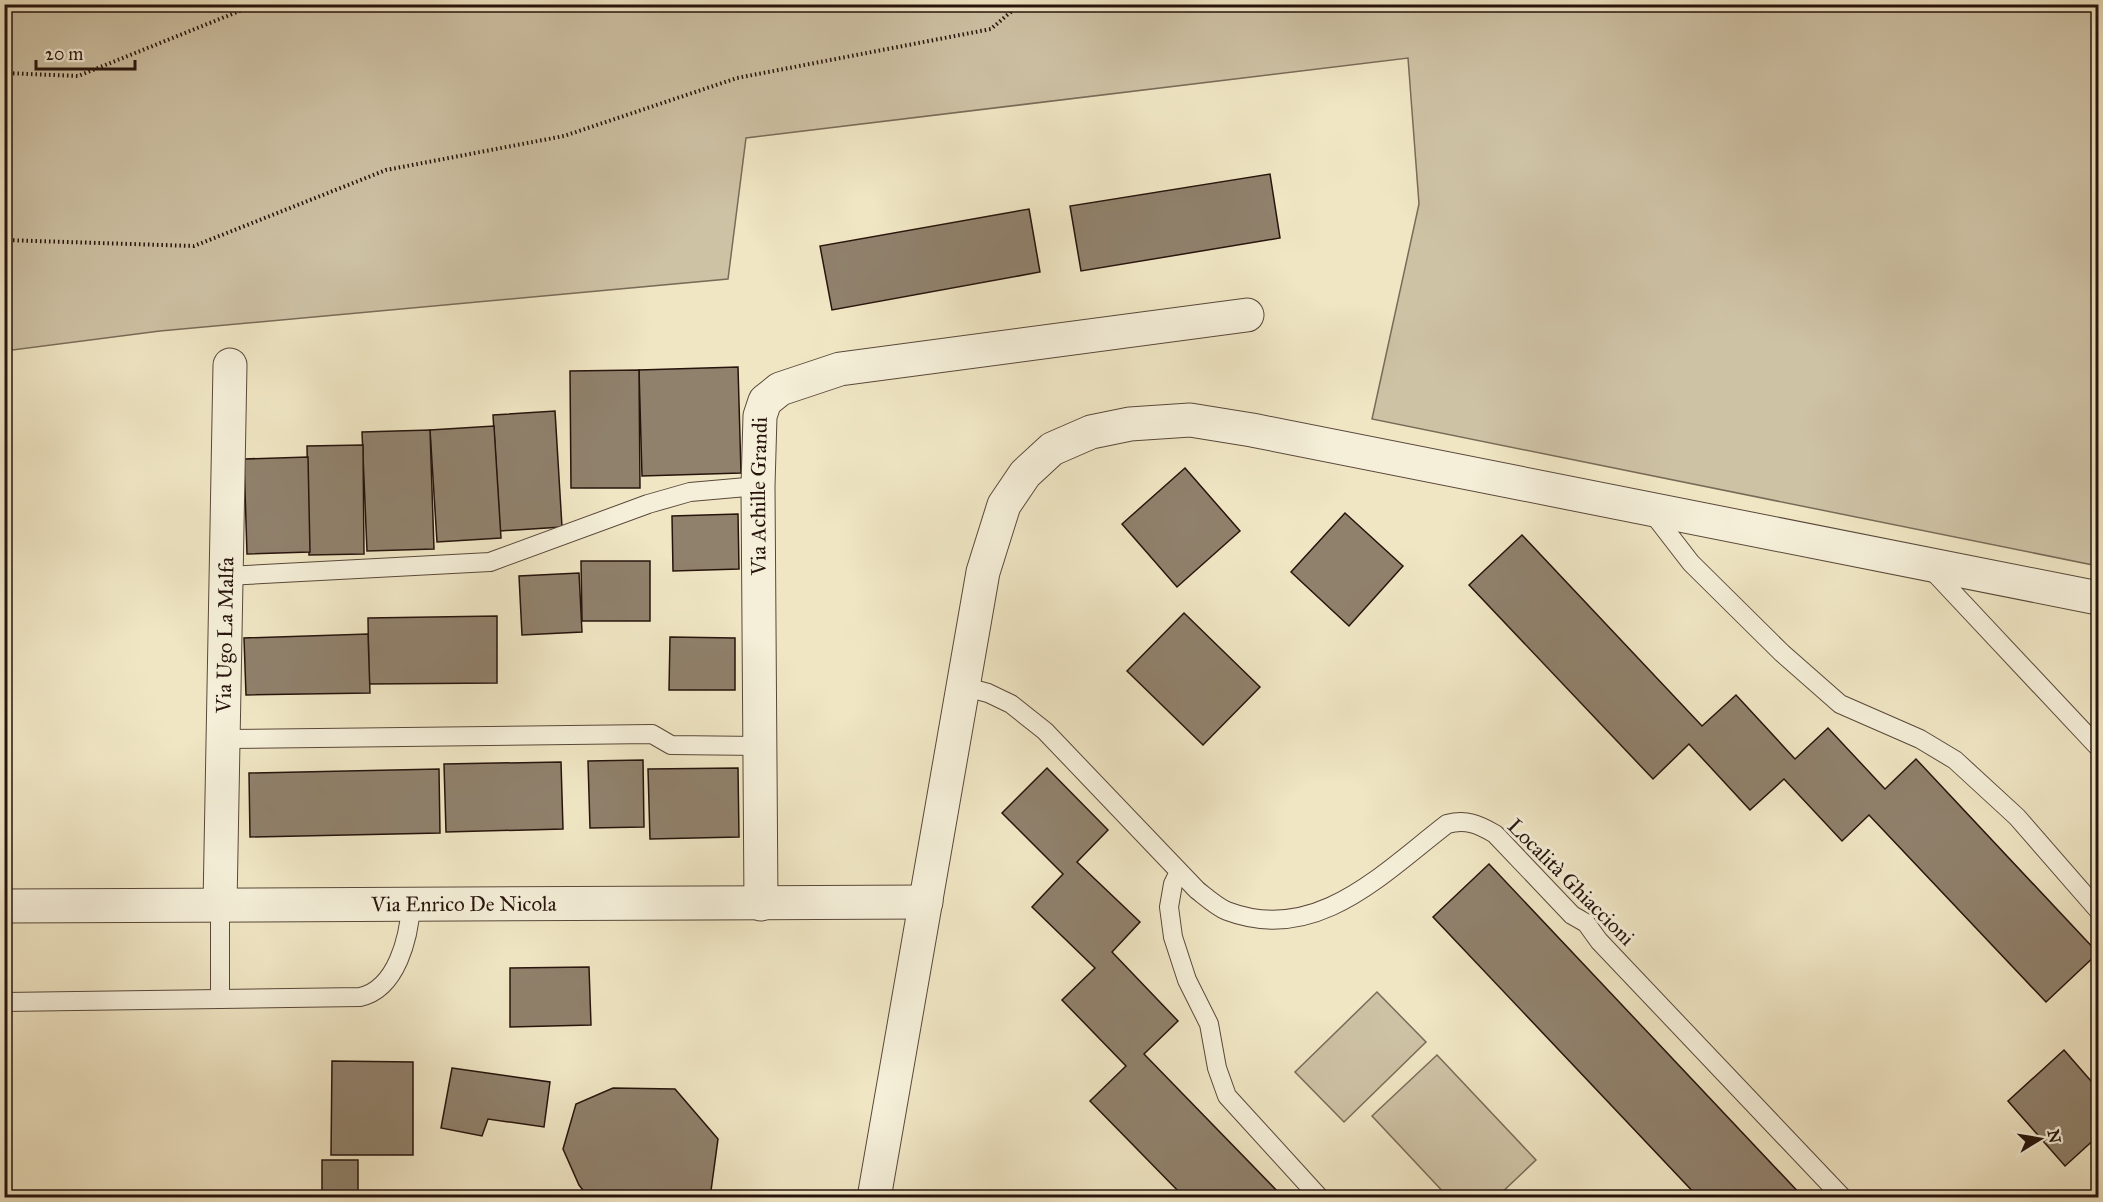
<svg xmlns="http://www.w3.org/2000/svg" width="2103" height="1202" font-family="'IM FELL Great Primer',serif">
<rect width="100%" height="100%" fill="#f0e6c4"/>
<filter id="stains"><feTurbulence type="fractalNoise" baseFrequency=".00333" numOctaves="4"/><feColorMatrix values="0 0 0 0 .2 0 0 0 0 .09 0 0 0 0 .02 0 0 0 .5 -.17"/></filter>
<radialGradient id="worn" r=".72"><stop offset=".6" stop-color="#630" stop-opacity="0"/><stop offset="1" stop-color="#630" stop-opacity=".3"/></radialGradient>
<!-- green -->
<g fill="#cec2a5" stroke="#7a6b58" stroke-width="1.5">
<polygon points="4,5 2098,5 2098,566 1372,419 1419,204 1408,58 746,138 728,279 160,331 5,351"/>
<polygon points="1377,992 1426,1042 1344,1122 1295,1072"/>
<polygon points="1437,1055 1536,1160 1497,1197 1448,1197 1372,1116"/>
</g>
<!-- building -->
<g fill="#90816c" stroke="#27140c" stroke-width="1.5">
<polygon points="1270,174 1280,238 1081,271 1070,206"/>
<polygon points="1029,209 1040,272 832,310 820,246"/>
<polygon points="738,367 741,473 642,476 639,370"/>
<polygon points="639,370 640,488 571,488 570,371"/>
<polygon points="555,411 562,527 500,531 493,415"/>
<polygon points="494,426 501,538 437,542 430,430"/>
<polygon points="430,430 434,549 367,551 362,432"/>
<polygon points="363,445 364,554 309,555 307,446"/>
<polygon points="308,457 310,552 247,554 244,459"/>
<polygon points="1185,468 1240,531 1177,587 1122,524"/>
<polygon points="1345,513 1403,566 1349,626 1291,572"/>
<polygon points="738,514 739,569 673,571 672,516"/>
<polygon points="1522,535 1702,726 1736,695 1795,759 1828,728 1885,789 1916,759 2098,953 2046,1002 1869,815 1842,841 1784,779 1750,810 1689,744 1653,779 1469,585"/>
<polygon points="581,561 650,561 650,621 582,621"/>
<polygon points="579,573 582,632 522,635 519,576"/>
<polygon points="1184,613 1260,687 1203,745 1127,671"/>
<polygon points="497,616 497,683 369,684 368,618"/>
<polygon points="368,634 370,693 246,695 244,638"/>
<polygon points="670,637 735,638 735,690 669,690"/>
<polygon points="643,760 644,827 590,828 588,761"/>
<polygon points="561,762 563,829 446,832 444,764"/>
<polygon points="738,768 739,837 650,839 648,769"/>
<polygon points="1047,768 1108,830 1077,862 1140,922 1112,952 1178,1021 1144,1054 1284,1198 1185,1198 1090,1101 1126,1066 1062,1000 1095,968 1032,907 1063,874 1002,813"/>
<polygon points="439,769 440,833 250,837 249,773"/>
<polygon points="1489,864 1804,1198 1699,1198 1433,917"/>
<polygon points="589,967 591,1025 510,1027 510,968"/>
<polygon points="2064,1050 2098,1089 2098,1136 2065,1166 2008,1101"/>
<polygon points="332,1061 413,1062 413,1155 331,1155"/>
<polygon points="452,1068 550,1082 544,1127 488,1119 482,1136 441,1128"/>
<polygon points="613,1088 675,1089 718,1139 710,1198 589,1198 579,1185 563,1149 576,1104"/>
<rect x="322" y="1160" width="36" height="38"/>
</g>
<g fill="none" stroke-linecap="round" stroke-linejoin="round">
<!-- service casing -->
<g stroke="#59483a" stroke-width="20">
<g id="service">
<polyline points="1650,510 1691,563 1782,653 1840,704 1920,739 1955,760 2017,817 2098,910"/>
<polyline points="1930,568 2098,747"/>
<polyline points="227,576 490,562 648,504 690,492 758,486"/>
<path d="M962,686L988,693L1011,704L1045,731L1197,890C1206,897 1217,907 1227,911C1316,945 1383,873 1447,824C1466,819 1478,824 1495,834L1572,915L1586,923L1599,941L1843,1198"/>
<polyline points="224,739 652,734 671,745 760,746"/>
<polyline points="1179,872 1173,884 1169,907 1173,937 1187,980 1209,1024 1217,1068 1227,1096 1320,1198"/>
<polyline points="220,998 220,905"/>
<path d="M4,1002L360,997C397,989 409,937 411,905"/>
</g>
</g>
<!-- minor casing -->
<g stroke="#59483a" stroke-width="35">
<g id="minor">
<path id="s1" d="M761,904L758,486L760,416L765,401L780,389L840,369L1247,315"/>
<path id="s2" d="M220,905L230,365"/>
<path id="s3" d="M4,906L926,902"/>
<polyline points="874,1198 983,572 1004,505 1025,474 1052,449 1091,432 1130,424 1190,420 1252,430 2098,598"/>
</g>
</g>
<!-- path -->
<g stroke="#27140c" stroke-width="4" stroke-dasharray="1.5 3" stroke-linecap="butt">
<polyline points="4,73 78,76 257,4"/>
<polyline points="4,240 194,246 386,170 564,136 737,78 991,29 1020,4"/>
</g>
<!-- service -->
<use href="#service" stroke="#f5efd9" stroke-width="18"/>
<!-- minor -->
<use href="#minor" stroke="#f5efd9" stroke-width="33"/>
</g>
<g text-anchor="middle" stroke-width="6" stroke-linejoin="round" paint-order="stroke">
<!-- street labels -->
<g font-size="21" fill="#27140c" stroke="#f5efd9">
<text dy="7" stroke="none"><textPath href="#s1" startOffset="408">Via Achille Grandi</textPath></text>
<text dy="7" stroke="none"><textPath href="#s2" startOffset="270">Via Ugo La Malfa</textPath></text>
<text transform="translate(1571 882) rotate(45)" y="7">Località Ghiaccioni</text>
<text dy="7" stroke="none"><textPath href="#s3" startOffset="460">Via Enrico De Nicola</textPath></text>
</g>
</g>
<!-- margin -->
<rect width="2103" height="1202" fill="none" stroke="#f0e6c4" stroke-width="24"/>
<rect x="6" y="6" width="2091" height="1190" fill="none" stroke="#27140c" stroke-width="3"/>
<rect x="12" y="12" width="2079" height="1178" fill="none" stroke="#27140c" stroke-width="1.5"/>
<!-- north arrow -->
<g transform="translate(2040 1139) rotate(79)" stroke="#f5efd9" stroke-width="4.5" paint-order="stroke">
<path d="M0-4.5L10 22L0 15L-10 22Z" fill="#27140c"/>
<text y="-9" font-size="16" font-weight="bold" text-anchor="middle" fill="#27140c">N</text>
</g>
<!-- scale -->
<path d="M36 60v9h99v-9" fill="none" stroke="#27140c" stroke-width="3"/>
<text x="45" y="60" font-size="18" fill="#27140c" stroke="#f5efd9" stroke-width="4.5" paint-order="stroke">20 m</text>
<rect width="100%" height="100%" filter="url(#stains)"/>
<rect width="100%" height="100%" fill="url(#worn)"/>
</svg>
